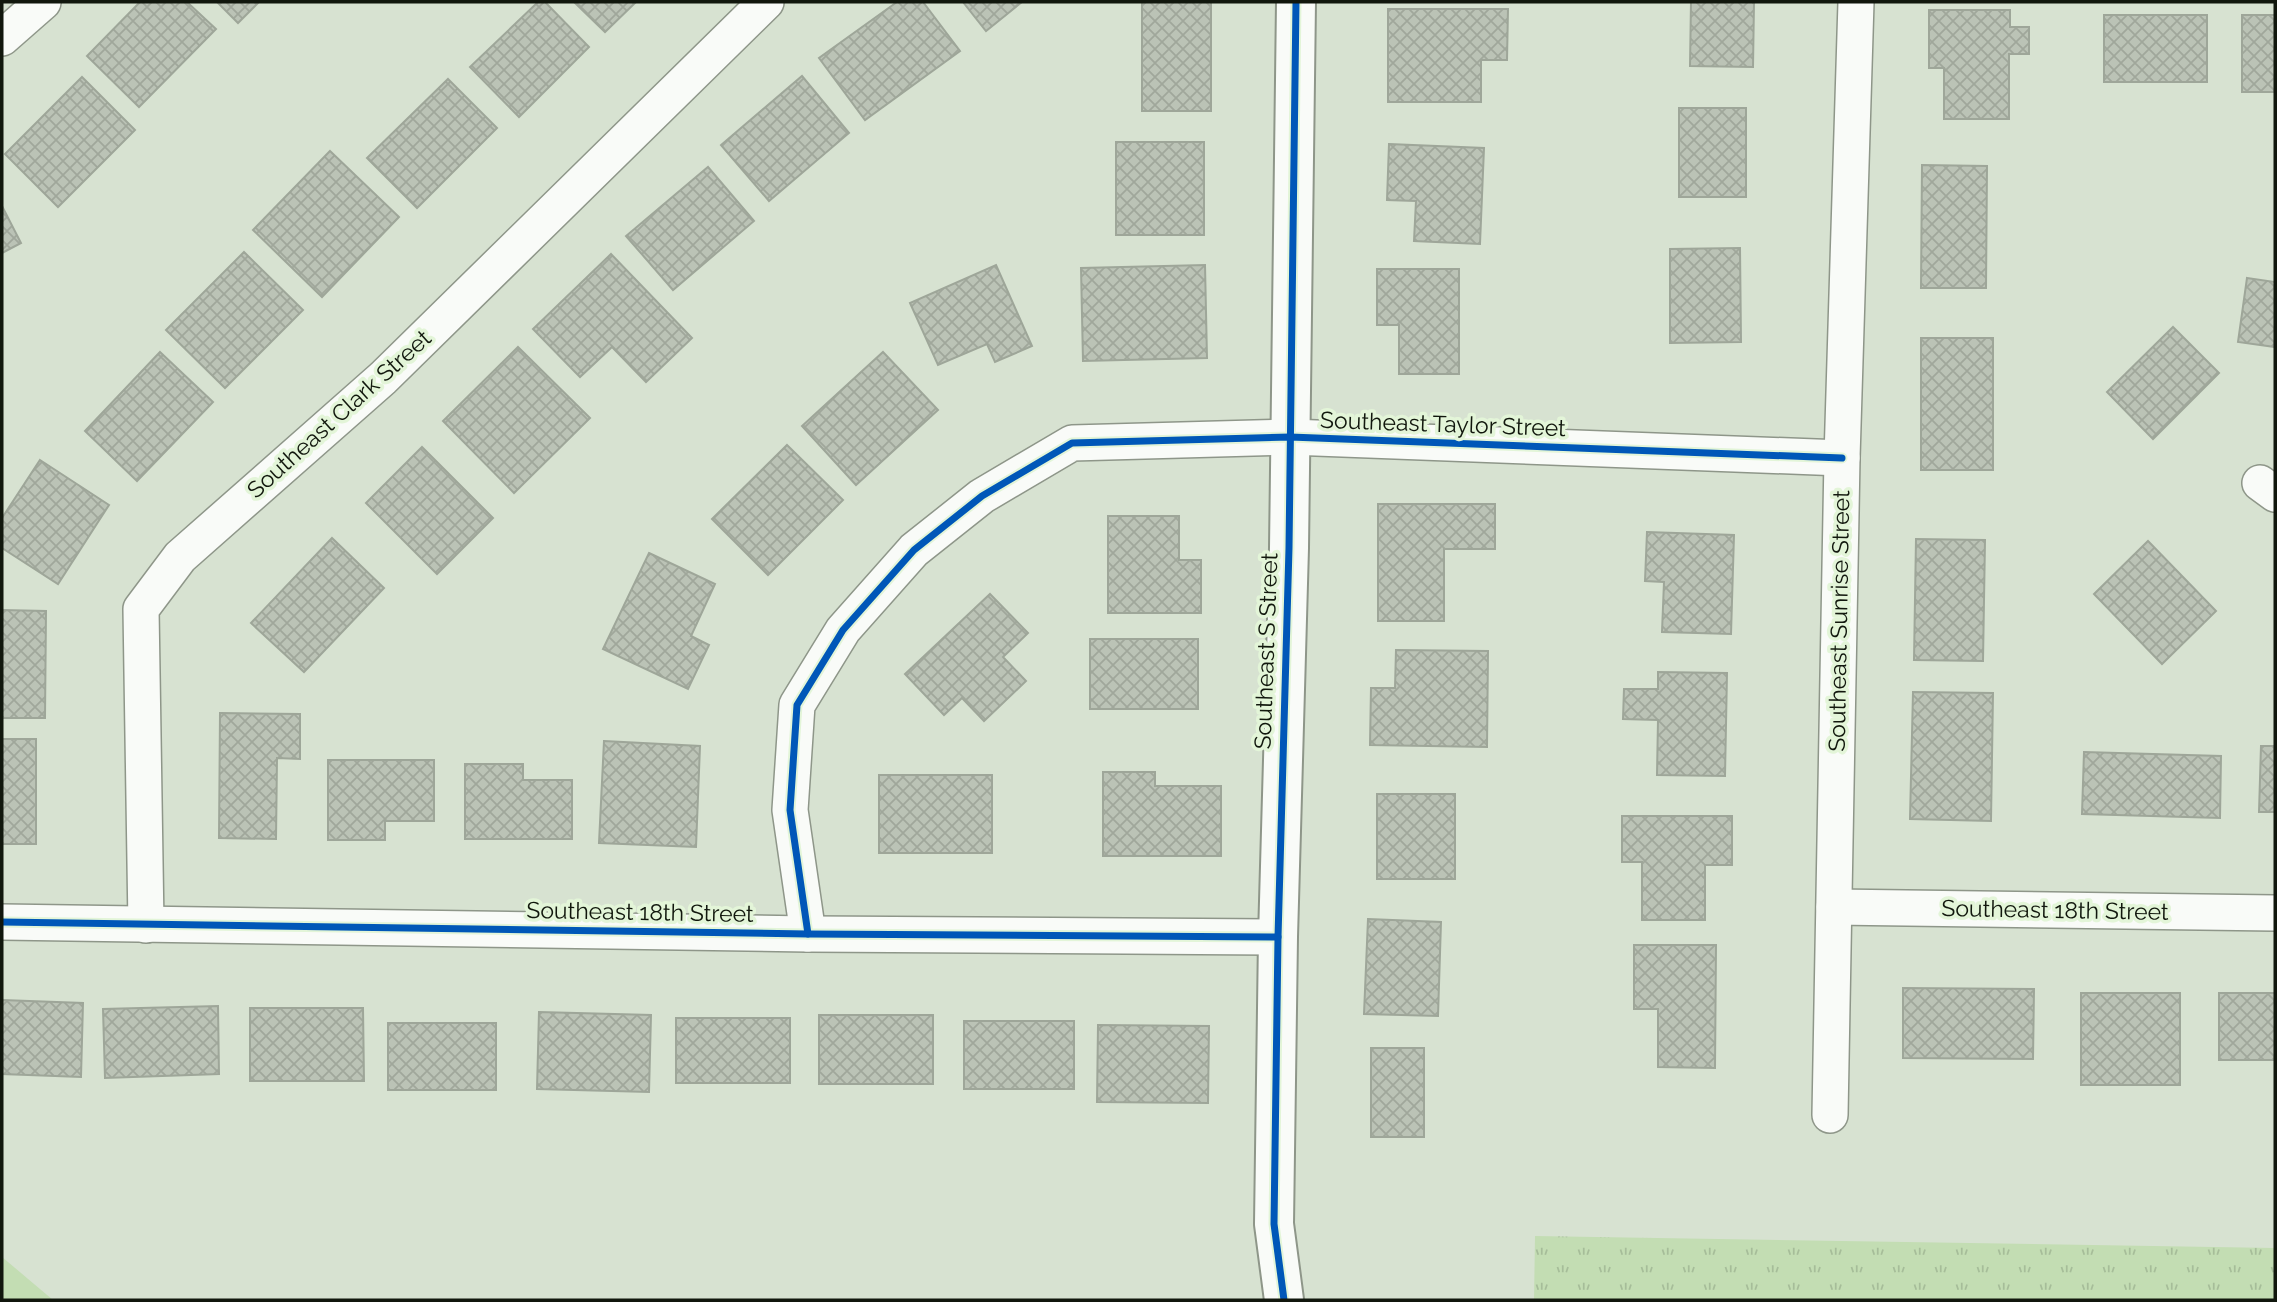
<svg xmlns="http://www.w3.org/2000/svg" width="2277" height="1302" font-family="Raleway,sans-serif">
<defs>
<pattern id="grass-tufts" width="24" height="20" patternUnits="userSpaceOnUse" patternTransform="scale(1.75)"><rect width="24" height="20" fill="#c3ddb3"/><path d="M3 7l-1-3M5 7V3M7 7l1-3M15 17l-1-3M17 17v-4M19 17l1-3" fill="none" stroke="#a6bd99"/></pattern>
<pattern id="building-cross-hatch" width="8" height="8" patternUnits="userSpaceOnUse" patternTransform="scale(1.75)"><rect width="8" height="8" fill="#bbc3b6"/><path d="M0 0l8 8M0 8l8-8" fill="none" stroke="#a0a79b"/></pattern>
</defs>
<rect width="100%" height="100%" fill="#d7e2d1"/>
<!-- grass -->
<polygon fill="url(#grass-tufts)" points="1535,1236 2275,1248 2275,1300 1534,1300"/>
<!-- green -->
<polygon fill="#c3ddb3" points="2,1257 53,1300 2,1300"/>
<!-- building -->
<g fill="url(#building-cross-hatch)" stroke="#9ea699" stroke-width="2">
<polygon points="140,2 187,2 216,29 139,107 87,56"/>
<polygon points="217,2 259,2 238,23"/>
<polygon points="538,2 545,2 589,47 519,117 470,67"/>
<polygon points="574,2 636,2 605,32"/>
<polygon points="897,2 923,2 960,51 865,120 819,58"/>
<polygon points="963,2 1022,2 986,31"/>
<rect x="1142" y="2" width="69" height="109"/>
<polygon points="1691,2 1754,2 1753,67 1690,66"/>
<polygon points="1388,9 1508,9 1507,60 1481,60 1481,102 1388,102"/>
<polygon points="1929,10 2010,10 2010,27 2029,27 2029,54 2009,54 2009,119 1944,119 1944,68 1929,68"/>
<rect x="2104" y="15" width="103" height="67"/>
<rect x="2242" y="15" width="33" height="77"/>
<polygon points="802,76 849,133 769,201 721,145"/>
<polygon points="82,77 135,130 58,207 5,154"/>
<polygon points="448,79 497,128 417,208 367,158"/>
<rect x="1679" y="108" width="67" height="89"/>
<rect x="1116" y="142" width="88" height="93"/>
<polygon points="1389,144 1484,148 1480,244 1414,241 1416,201 1387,200"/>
<polygon points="330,151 399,217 322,297 253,230"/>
<polygon points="1922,165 1987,166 1986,288 1921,288"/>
<polygon points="708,167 754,221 673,290 626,236"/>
<polygon points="2,206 21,243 2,253"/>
<polygon points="1740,248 1741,342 1670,343 1670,249"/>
<polygon points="244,252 303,310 225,388 166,330"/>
<polygon points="611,254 692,338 646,382 612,347 580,377 533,329"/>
<polygon points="996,265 1032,346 995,362 987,344 938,365 910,303"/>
<polygon points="1205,265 1207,358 1083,361 1081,268"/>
<polygon points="1377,269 1459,269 1459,374 1399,374 1399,325 1377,325"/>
<polygon points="2247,278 2275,282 2275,347 2238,342"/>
<polygon points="2173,327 2219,373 2153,439 2107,392"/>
<rect x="1921" y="338" width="72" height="132"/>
<polygon points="518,347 590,418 514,493 443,421"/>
<polygon points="160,352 213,402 137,481 85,431"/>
<polygon points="883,352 938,410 856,485 802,426"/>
<polygon points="787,445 843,500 768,575 712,519"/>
<polygon points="422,447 493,518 437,574 366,503"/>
<polygon points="40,460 109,505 58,584 2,548 2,518"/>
<polygon points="1378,504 1495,504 1495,549 1444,549 1444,621 1378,621"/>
<polygon points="1108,516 1179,516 1179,560 1201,560 1201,613 1108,613"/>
<polygon points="1647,532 1734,535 1731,634 1662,632 1664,582 1645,581"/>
<polygon points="332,538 384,588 304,672 251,623"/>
<polygon points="1916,539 1985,540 1983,661 1914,660"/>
<polygon points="2148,541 2216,611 2162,664 2094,594"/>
<polygon points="649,553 715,584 691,636 709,645 688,689 603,649"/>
<polygon points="990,594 1028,633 1003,657 1026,681 984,721 962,698 944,715 905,674"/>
<polygon points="2,610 46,611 45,718 2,718"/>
<rect x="1090" y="639" width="108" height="70"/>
<polygon points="1396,650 1488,651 1487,747 1370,745 1371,688 1395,688"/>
<polygon points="1658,672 1727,673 1725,776 1657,775 1658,720 1623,719 1624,689 1658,689"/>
<polygon points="1913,692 1993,693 1991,821 1910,819"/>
<polygon points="220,713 300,714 300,759 277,758 276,839 219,838"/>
<rect x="2" y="739" width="34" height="105"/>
<polygon points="604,741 700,746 696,847 599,843"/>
<polygon points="2261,746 2275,746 2275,812 2259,812"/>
<polygon points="2084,752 2221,756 2220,818 2082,814"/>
<polygon points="328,760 434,760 434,821 385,821 385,840 328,840"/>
<polygon points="465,764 523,764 523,780 572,780 572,839 465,839"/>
<polygon points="1103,772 1155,772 1155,786 1221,786 1221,856 1103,856"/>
<rect x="879" y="775" width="113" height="78"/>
<rect x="1377" y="794" width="78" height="85"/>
<polygon points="1622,816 1732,816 1732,865 1705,865 1705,920 1642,920 1642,862 1622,862"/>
<polygon points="1368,919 1441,922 1438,1016 1364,1014"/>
<polygon points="1634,945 1716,945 1715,1068 1658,1067 1658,1009 1634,1009"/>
<polygon points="1903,988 2034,989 2033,1059 1903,1058"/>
<rect x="2081" y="993" width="99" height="92"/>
<rect x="2219" y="993" width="56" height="67"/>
<polygon points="2,1000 83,1003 81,1077 2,1074"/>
<polygon points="218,1006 219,1074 105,1078 103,1009"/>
<polygon points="250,1008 363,1008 364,1081 250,1081"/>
<polygon points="539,1012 651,1015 649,1092 537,1089"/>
<rect x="819" y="1015" width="114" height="69"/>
<rect x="676" y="1018" width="114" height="65"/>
<rect x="964" y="1021" width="110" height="68"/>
<rect x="388" y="1023" width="108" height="67"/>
<polygon points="1098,1025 1209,1026 1208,1103 1097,1102"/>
<rect x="1371" y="1048" width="53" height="89"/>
</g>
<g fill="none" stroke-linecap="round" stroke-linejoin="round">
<!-- minor casing -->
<g stroke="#8e9689" stroke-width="38">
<g id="minor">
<polyline points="2,38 43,2"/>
<polyline points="2260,483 2275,494"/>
<polyline points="1834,907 2275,913"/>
<polyline points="2,922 808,934 1278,937"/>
<polyline points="146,925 141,609 180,557 383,378 766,2"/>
<polyline points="808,934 790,810 797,705 843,630 914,550 982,496 1072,443 1290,437 1842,458"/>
<polyline points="1830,1115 1842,458 1856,2"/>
</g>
</g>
<!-- tertiary casing -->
<g stroke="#8e9689" stroke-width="42">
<polyline id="tertiary" points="1284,1300 1274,1224 1278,937 1289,548 1296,2"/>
</g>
<!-- minor -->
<use href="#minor" stroke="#f9fbf8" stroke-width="35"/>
<!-- tertiary -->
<use href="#tertiary" stroke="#f9fbf8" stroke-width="38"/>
<!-- cycleway casing -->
<g stroke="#e3f5d8" stroke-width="11">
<g id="cycleway">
<polyline points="2,922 808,934 1278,937"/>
<polyline points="808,934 790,810 797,705 843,630 914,550 982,496 1072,443 1290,437 1842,458"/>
<polyline points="1284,1300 1274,1224 1278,937 1289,548 1296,2"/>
</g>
</g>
<!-- cycleway -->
<use href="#cycleway" stroke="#0057b8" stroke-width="7"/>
</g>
<g text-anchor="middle" stroke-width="7" stroke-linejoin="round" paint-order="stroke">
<!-- street labels -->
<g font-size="23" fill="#11170d" stroke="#e3f5d8">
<text transform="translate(339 414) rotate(-42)" y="8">Southeast Clark Street</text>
<text transform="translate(1443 424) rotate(2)" y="8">Southeast Taylor Street</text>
<text transform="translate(1839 621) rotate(-89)" y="8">Southeast Sunrise Street</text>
<text transform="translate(1266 651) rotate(-88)" y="8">Southeast S Street</text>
<text transform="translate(2055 910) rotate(1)" y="8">Southeast 18th Street</text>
<text transform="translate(640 912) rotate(1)" y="8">Southeast 18th Street</text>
</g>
</g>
<!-- border -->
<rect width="2277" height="1302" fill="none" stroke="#11170d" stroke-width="7"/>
</svg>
